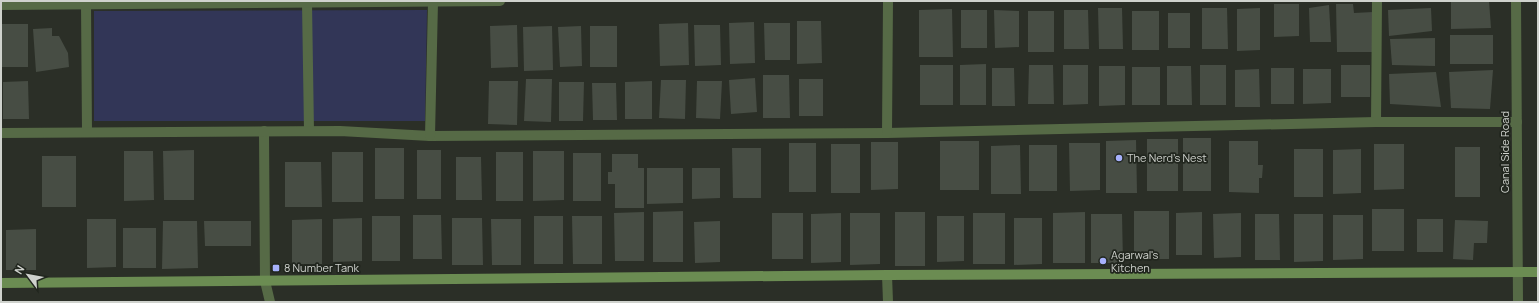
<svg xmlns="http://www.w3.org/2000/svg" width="1539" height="303" font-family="Manrope,sans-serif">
<rect width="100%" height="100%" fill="#2b2f27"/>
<!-- green -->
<polygon fill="#323657" points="427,10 425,121 94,121 94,11"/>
<!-- building -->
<g fill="#474d44">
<polygon points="1451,1 1489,1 1491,28 1451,29"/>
<polygon points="1274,4 1299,4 1299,36 1274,37"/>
<polygon points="1336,4 1353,4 1354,13 1373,12 1373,52 1337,52"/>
<polygon points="1329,5 1331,42 1310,42 1309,8"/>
<polygon points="1098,8 1122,8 1123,49 1099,49"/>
<polygon points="1202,8 1227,8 1228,49 1202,49"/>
<polygon points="1260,8 1260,50 1237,51 1237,9"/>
<polygon points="1431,8 1432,31 1389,36 1388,10"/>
<polygon points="952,9 953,57 919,57 919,10"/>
<rect x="961" y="10" width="26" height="38"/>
<polygon points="994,10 1019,11 1019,47 995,48"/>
<polygon points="1064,10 1088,10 1089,49 1064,49"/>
<rect x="1028" y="11" width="26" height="41"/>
<rect x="1132" y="11" width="27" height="39"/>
<rect x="1168" y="13" width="22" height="35"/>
<polygon points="797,21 821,21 822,63 797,64"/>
<polygon points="754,22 755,63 730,64 729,23"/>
<polygon points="688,23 689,65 660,66 659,24"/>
<polygon points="764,23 790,23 790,60 765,60"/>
<rect x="2" y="24" width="26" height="43"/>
<polygon points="517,25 518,67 491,68 490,26"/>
<polygon points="694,25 720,25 721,65 695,66"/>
<polygon points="552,26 553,70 524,71 523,27"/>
<polygon points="581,26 582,66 560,67 558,27"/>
<rect x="590" y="26" width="27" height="41"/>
<polygon points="52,28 52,36 59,36 68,53 69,67 36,72 33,29"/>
<rect x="1450" y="35" width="43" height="29"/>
<polygon points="1435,38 1435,66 1392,65 1390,39"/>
<polygon points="986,64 986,105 960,105 960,65"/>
<rect x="920" y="65" width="33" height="40"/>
<polygon points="1029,65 1053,65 1054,104 1028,104"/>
<polygon points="1063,65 1088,65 1088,104 1063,105"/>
<rect x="1200" y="65" width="26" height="40"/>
<rect x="1341" y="65" width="29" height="32"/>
<polygon points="1099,66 1125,66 1125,105 1099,106"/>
<polygon points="1167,66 1191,66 1192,105 1167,105"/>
<rect x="1132" y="67" width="28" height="38"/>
<polygon points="992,68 1014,68 1015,106 992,106"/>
<rect x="1271" y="68" width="23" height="36"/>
<polygon points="1259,69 1260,107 1235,107 1235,70"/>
<polygon points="1303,69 1331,69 1331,103 1303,104"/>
<polygon points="1493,70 1490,109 1451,108 1449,72"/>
<polygon points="1436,72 1441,107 1390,104 1389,74"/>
<polygon points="763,75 789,75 790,118 763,118"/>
<polygon points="755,78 757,112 731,114 729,80"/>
<polygon points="526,79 552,79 551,122 524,121"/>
<rect x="799" y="79" width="24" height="37"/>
<polygon points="661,80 686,80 685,119 659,118"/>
<polygon points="28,81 29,119 3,119 3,82"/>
<polygon points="489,81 518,81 517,125 488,124"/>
<polygon points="652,81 652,119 625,119 625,82"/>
<polygon points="697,81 722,81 720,119 696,118"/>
<polygon points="559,82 584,82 583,121 559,121"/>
<polygon points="592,83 616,83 617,120 593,120"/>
<rect x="1183" y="138" width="28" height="53"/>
<rect x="1147" y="139" width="31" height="52"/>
<polygon points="1136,140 1137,193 1106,193 1106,141"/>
<rect x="940" y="141" width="39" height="49"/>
<polygon points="1229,141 1258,141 1258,165 1263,165 1262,178 1259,178 1259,193 1229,192"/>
<polygon points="871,142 898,142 898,189 871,190"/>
<rect x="789" y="143" width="27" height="49"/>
<polygon points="1069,143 1100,143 1100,190 1070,191"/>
<rect x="831" y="144" width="29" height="49"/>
<polygon points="1374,144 1404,144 1404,189 1374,190"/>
<polygon points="1020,145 1021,194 991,194 991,146"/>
<rect x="1029" y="145" width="28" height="46"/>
<rect x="1455" y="147" width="25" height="50"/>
<rect x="375" y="148" width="29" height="51"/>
<polygon points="732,148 761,148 761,198 733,198"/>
<rect x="1294" y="149" width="29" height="48"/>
<polygon points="1361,149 1361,193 1333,194 1333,150"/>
<polygon points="194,150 194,200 164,200 163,151"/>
<rect x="417" y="150" width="24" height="49"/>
<polygon points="124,151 153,151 154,200 124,201"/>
<polygon points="533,151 564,151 564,200 533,201"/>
<rect x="332" y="152" width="31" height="50"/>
<rect x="496" y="152" width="27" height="49"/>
<rect x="573" y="153" width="28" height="48"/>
<polygon points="612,154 638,154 638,168 644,168 644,208 615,208 615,184 608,184 608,172 612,172"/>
<rect x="42" y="156" width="34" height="51"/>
<polygon points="456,157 481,157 482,200 456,200"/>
<polygon points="285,162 321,162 322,207 285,207"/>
<polygon points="647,168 683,168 683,203 647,204"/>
<polygon points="692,168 720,168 720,198 692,199"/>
<rect x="1372" y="209" width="32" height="42"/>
<polygon points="683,211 683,262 653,262 653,212"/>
<rect x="1134" y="211" width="35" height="48"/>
<polygon points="644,212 644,261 615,261 614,213"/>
<rect x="895" y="212" width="30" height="54"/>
<polygon points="1085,212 1085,263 1053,263 1053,213"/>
<polygon points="1202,212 1202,255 1176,255 1176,213"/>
<rect x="772" y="213" width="31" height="46"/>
<polygon points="841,213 841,262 811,263 811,214"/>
<polygon points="850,213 880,213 880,264 850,265"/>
<rect x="973" y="213" width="32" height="51"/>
<polygon points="1241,213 1241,257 1214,258 1213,214"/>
<polygon points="1091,214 1122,214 1123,263 1091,263"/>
<polygon points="1255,214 1279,214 1280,260 1255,260"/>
<polygon points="1294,214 1323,214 1323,261 1294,262"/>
<polygon points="413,215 441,215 442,259 413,259"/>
<polygon points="1333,215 1363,215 1363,259 1333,260"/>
<rect x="372" y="216" width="28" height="45"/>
<rect x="534" y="216" width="29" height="48"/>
<polygon points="572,216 602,216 602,264 573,264"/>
<polygon points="937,216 964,216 964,261 937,262"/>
<polygon points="362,218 362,261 333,262 333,219"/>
<polygon points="452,218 482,218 483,265 452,265"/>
<polygon points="1014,218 1042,218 1042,264 1014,265"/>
<polygon points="87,219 116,219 116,267 87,268"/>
<polygon points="322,219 322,264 292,264 292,220"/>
<polygon points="491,219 521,219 521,265 492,265"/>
<rect x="1417" y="219" width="26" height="33"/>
<polygon points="1455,220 1488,221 1487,243 1474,243 1473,260 1453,259"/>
<polygon points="163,221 197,221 198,268 162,269"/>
<polygon points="204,221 251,221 251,246 205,246"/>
<polygon points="720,221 720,262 695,263 694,222"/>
<rect x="123" y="228" width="33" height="40"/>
<polygon points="36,229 36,270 6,270 6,230"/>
</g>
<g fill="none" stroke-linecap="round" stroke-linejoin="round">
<!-- minor -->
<g stroke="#566a46" stroke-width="10">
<polyline points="307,3 309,131"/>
<polyline points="86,4 87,132"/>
<polyline points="1,5 500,1"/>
<polyline points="1376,122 1377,1"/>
<polyline points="264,131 265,281 270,302"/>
<polyline points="1,133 340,131 430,136 887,133 1376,122 1517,122"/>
<polyline points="887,133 888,1"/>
<polyline points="430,136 433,2"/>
<polyline points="887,275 888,302"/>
</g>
<!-- tertiary -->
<polyline stroke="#566a46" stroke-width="10" points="1516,1 1518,302"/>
<!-- secondary -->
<polyline stroke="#6b8c52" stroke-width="10" points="1,283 887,275 1538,272"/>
</g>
<!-- markers -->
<g fill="#a7b1fc" stroke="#21261e" stroke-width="1.5">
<circle cx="1119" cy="158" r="4"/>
<circle cx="1103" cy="261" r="4"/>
<rect x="272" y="264" width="8" height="8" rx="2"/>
</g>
<g text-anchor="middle" stroke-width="3.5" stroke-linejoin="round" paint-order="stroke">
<!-- street labels -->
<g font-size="11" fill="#cfd2cd" stroke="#21261e">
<text transform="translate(1505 152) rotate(-90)" y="4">Canal Side Road</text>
</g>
<!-- poi labels -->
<g font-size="11" fill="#cfd2cd" stroke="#21261e" text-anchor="start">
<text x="1127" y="162">The Nerd's Nest</text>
<text x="1111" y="259">Agarwal's<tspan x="1111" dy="13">Kitchen</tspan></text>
<text x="284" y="272">8 Number Tank</text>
</g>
</g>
<!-- border -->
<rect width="1539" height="303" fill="none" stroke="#cfd2cd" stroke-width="4"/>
<!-- north arrow -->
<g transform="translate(28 275) rotate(302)" stroke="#21261e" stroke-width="3" paint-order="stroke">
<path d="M0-3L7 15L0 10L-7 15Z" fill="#cfd2cd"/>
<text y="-6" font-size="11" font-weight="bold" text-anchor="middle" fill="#cfd2cd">N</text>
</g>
</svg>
